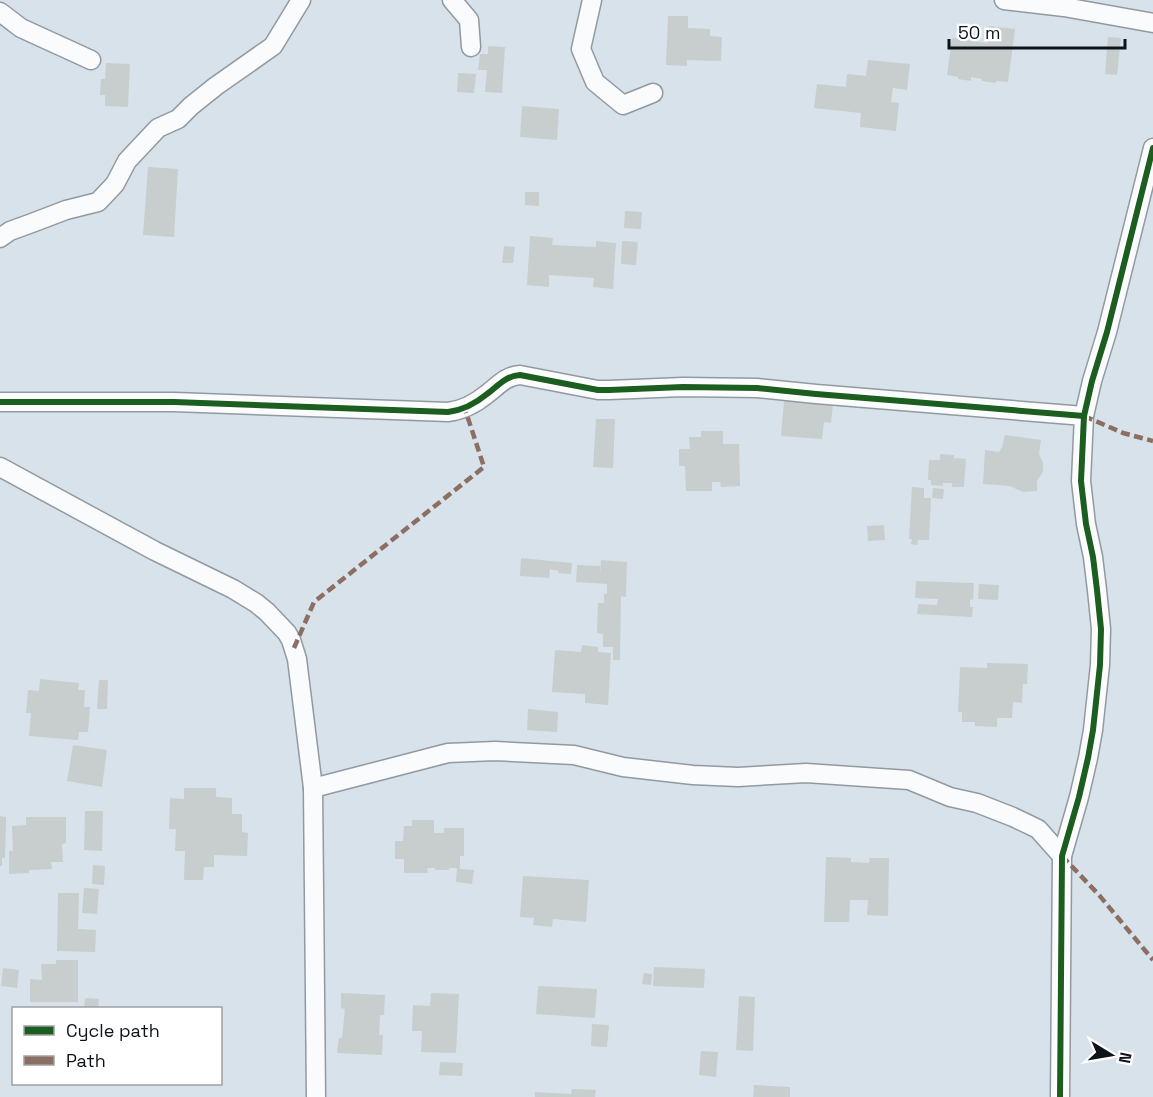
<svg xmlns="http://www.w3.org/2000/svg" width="1153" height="1097" font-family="'Space Grotesk',sans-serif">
<rect width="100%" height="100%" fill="#d8e2eb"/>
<!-- building -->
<g fill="#c8cece">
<polygon points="668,16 688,16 688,28 710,29 710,36 722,37 721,61 687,60 687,66 666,65"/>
<polygon points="989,26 1015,29 1008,82 996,81 996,83 982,81 982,79 971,77 971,81 958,79 958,77 947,75 952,38 987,43"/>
<polygon points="1108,37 1121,38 1117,75 1105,74"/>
<polygon points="488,46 505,47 502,93 485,92 487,70 478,70 480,54 488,54"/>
<polygon points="868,60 910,64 907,90 893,88 891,102 899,103 896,131 860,127 861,113 814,108 817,84 846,87 847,74 866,76"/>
<polygon points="106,63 130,64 128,107 105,106 105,95 100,95 101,79 105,79"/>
<polygon points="458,73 476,74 474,93 457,92"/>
<polygon points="522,106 559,109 557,140 520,137"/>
<polygon points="148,167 178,169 174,237 143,235"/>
<polygon points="525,192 539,192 539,206 525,205"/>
<polygon points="625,211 642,212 641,229 624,228"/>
<polygon points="530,236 553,238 552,245 596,247 596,241 616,243 613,289 593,287 594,278 549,275 549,287 527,285"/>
<polygon points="622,241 638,242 636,265 621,264"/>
<polygon points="504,246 515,247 513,263 502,263"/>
<polygon points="784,401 833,405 831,423 824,422 822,439 781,436"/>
<polygon points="596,419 615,419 613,468 593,467"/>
<polygon points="701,431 723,431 723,444 739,444 740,486 721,487 720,482 712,482 712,491 686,491 685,466 679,466 679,449 690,449 689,437 701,437"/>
<polygon points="1005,435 1041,440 1039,454 1043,463 1043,472 1037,481 1037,491 1023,492 1010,486 983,484 985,450 999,452 1002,447"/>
<polygon points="940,454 954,455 954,458 966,459 964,487 952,487 952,483 943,483 943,486 931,485 931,480 928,480 929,460 940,460"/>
<polygon points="912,487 924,488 924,498 931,498 929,540 918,540 917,545 911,544 912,539 909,539"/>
<polygon points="933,488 944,489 943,499 932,498"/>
<polygon points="884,525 885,540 868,541 867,526"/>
<polygon points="521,558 572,563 571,574 558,573 559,571 550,569 549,578 520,576"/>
<polygon points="601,560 627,562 626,597 621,596 620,660 613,660 613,647 603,647 603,634 597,633 598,603 604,603 604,594 607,594 607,584 576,582 577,565 600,566 600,575"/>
<polygon points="916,581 974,583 973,600 970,599 970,607 973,607 972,617 917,614 918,604 937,605 938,599 915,598"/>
<polygon points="979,584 999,585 998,600 978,599"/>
<polygon points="582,645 598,647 598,652 611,653 608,705 585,703 585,694 552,692 555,650 581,652"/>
<polygon points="987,663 1028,664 1027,684 1023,684 1022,703 1013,702 1012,718 997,718 997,727 975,726 975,722 962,722 962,712 958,712 960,667 987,668"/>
<polygon points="40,679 79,683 78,690 85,690 84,707 90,707 88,732 79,732 78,740 29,736 31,713 26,713 28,690 39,691"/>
<polygon points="99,680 108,680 107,709 97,709"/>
<polygon points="528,709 558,712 557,732 527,730"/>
<polygon points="73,745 107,750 102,787 67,781"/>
<polygon points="184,788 216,788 216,797 232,798 232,814 242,814 242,832 248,833 247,856 214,855 214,867 204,867 203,880 184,880 185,851 175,851 176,829 169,829 170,798 184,799"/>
<polygon points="85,811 103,811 102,851 84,850"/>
<polygon points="0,816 6,817 5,858 2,858 2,866 0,866"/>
<polygon points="26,817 66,817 66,843 62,844 63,862 51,862 52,869 29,870 29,873 9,874 9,851 13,851 12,826 26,825"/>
<polygon points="412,820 434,820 434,833 444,833 444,828 464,828 464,856 460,856 460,869 474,870 472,884 456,882 457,868 449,868 449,870 435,870 435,868 427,868 428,873 404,873 404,859 395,859 395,841 403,841 404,826 412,826"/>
<polygon points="826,857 851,858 851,862 869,863 870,858 889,858 888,916 867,915 868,900 850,900 849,922 824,922"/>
<polygon points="93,865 105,866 104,885 92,884"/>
<polygon points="523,876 589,880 586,922 553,919 552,927 533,925 534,918 520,917"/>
<polygon points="84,888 99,889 97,914 82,913"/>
<polygon points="58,893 79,893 78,929 96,930 95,952 57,951"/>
<polygon points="56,960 78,960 78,1002 30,1002 30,979 42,980 41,964 56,964"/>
<polygon points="654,967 705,969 704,988 653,986"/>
<polygon points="3,968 19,970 17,988 1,986"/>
<polygon points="644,973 652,974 651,985 642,984"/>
<polygon points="538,986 597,989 595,1018 536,1014"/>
<polygon points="341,993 385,995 384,1015 380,1015 379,1035 383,1035 382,1055 337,1053 339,1038 342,1038 345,1009 341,1008"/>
<polygon points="431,993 459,994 456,1053 421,1052 422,1031 412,1031 413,1005 430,1006"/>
<polygon points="739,996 755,997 753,1051 736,1050"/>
<polygon points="85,998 99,999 98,1008 84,1008"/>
<polygon points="592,1024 609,1025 607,1047 591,1046"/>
<polygon points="701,1051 718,1052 716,1077 699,1075"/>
<polygon points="440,1062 463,1063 462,1076 439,1075"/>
<polygon points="754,1085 790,1087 790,1097 753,1097"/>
<polygon points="572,1089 596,1090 595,1097 535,1097 535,1092 571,1094"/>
</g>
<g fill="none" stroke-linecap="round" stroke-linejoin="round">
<!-- minor casing -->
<g stroke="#9299a0" stroke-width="21">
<g id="minor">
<polyline points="452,0 469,20 471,47"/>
<polyline points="592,0 581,49 595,82 623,105 653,93"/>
<polyline points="1004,0 1064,7 1153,23"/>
<polyline points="0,12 21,28 91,60"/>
<polyline points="0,238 10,231 32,223 66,210 98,202 115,184 127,161 158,128 178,119 191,106 216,86 273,46 301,0"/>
<path d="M0,402H174L448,412C464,410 475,404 487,394C498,386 505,376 520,375L598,390H609L683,387L757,388L816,394L1084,416"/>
<polyline points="0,467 155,551 233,589 256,603 267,612 287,633 291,640 297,659 313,788 316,1097"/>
<polyline points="313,788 448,753 495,751 574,755 623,767 693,775 738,777 806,773 909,780 950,797 977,803 1013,817 1038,829 1062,856"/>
<polyline points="1060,1097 1062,856 1079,797 1088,758 1093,730 1100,665 1101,629 1097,590 1093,557 1086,524 1081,481 1084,416 1092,381 1107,332 1153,148"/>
</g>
</g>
<!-- minor -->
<use href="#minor" stroke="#f9fbfc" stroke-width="18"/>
<!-- quiet -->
<g stroke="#8d6e63" stroke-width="4.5" stroke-dasharray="9 4.5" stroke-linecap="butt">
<polyline points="1084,416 1123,433 1153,441"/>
<polyline points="294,648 314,602 484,467 465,409"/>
<polyline points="1062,856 1099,895 1153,960"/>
</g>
<!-- cycleway casing -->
<g stroke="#fff" stroke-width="10">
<g id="cycleway">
<path d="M0,402H174L448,412C464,410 475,404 487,394C498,386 505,376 520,375L598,390H609L683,387L757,388L816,394L1084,416"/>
<polyline points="1060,1097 1062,856 1079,797 1088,758 1093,730 1100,665 1101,629 1097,590 1093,557 1086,524 1081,481 1084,416 1092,381 1107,332 1153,148"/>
</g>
</g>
<!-- cycleway -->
<use href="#cycleway" stroke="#1b5e20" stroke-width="6"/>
</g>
<!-- legend -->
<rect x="12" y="1007" width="210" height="78" fill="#ffffff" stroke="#9ea1a3" stroke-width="1.5"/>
<rect x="24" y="1026" width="30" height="9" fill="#1b5e20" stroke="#9ea1a3" stroke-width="1.5"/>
<text x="66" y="1037" font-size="18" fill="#0d1319">Cycle path</text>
<rect x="24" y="1056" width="30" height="9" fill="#8d6e63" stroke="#9ea1a3" stroke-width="1.5"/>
<text x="66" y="1067" font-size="18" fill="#0d1319">Path</text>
<!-- north arrow -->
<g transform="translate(1111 1055) rotate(101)" stroke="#ffffff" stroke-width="4.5" paint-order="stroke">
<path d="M0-4.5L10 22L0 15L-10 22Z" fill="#0d1319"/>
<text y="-9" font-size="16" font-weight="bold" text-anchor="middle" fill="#0d1319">N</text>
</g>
<!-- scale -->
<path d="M949 39v9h176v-9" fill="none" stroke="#0d1319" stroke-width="3"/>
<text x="958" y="39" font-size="18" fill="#0d1319" stroke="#ffffff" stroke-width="4.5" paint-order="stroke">50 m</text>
</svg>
